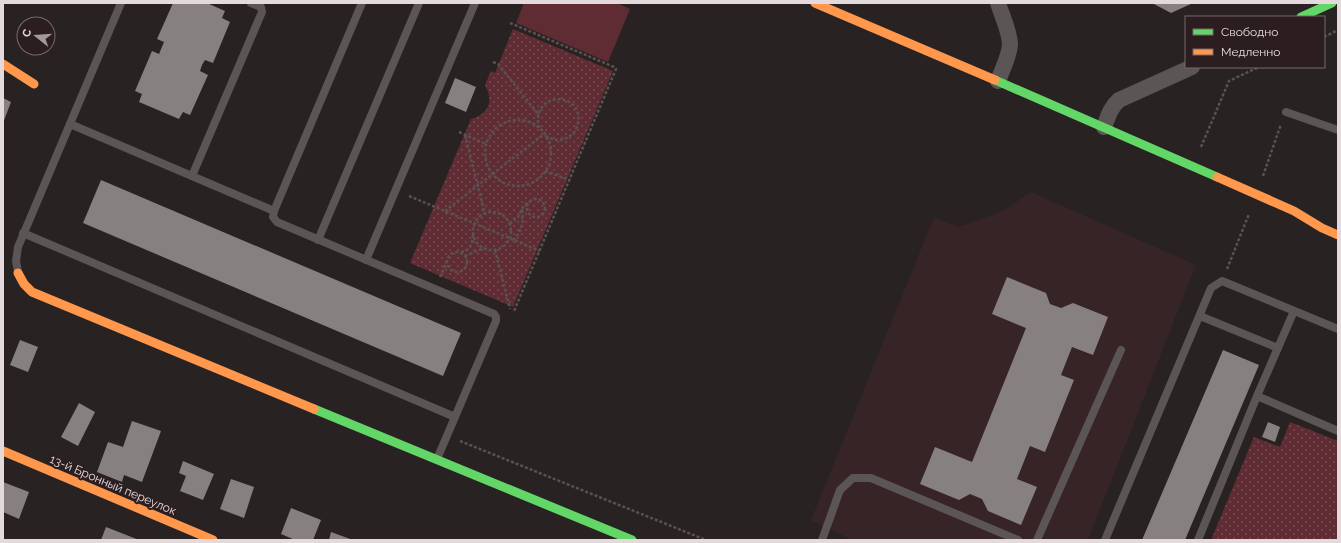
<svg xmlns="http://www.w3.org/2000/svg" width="1341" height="543" font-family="Raleway,sans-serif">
<defs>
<pattern id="green-dots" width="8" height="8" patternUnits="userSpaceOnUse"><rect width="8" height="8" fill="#5f2c34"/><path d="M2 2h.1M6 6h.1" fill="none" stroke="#764a51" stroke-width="1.8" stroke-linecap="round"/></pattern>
</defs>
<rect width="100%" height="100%" fill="#282222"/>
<!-- built -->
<polygon fill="#372426" points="1031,192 1196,265 1088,540 852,540 811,520 934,217 958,227 1003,211"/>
<!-- green -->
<g fill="url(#green-dots)">
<path d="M513,29L613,71L513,307L410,263L471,119C489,114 494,101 485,85L491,71L495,73Z"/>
<polygon points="1290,422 1338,441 1338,540 1211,540 1254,437 1280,447"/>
</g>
<!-- pitch -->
<polygon fill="#5f2c34" points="524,3 617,3 630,9 608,62 516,23"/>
<!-- building -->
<g fill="#868080">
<polygon points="173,3 207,3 225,11 222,18 230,22 213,63 205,60 202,65 200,71 208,75 190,115 183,112 179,119 139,102 142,94 135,91 152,51 159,54 164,42 157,39"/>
<polygon points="1152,3 1193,3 1171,13"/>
<polygon points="455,78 476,87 466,112 445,103"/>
<polygon points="3,98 11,102 3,123"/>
<polygon points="101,180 461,333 443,376 83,223"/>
<polygon points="1007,277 1046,293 1050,304 1061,308 1073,303 1108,317 1093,355 1072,347 1061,375 1074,380 1045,452 1030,446 1017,479 1037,487 1021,525 988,511 982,499 970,494 959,500 920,484 935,447 972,462 1026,328 992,314"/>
<polygon points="20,340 38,347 28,372 10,365"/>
<polygon points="1223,350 1259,365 1185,540 1142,540"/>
<polygon points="79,403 95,412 78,446 61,437"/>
<polygon points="132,421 161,431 142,482 124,475 122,482 97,472 108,442 123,447"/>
<polygon points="1268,422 1280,427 1275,442 1262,437"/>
<polygon points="183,461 214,474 203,500 180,491 186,476 179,473"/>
<polygon points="231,479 254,487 244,518 220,509"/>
<polygon points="3,482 29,492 19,519 3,512"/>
<polygon points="291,508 321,520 313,540 295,540 281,534"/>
<polygon points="106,527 139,540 101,540"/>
<polygon points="331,532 353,540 329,540"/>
</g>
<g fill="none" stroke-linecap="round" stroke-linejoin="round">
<!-- path -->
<g stroke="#585253" stroke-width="2.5" stroke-dasharray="3 2" stroke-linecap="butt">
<polyline points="510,23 614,67 616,69 514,311"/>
<polyline points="1324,37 1338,30"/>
<polyline points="493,62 498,64 538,114"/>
<circle cx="518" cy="153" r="33"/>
<path d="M539,128C530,90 584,91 578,123C577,129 574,134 568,137C561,142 553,140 545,136"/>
<polyline points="459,132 486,144"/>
<polyline points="465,135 485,214"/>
<polyline points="1201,147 1229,81 1259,67"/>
<polyline points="545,171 570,180"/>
<polyline points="1263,176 1281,124"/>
<polyline points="409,196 540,251"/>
<circle cx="536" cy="208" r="9"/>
<polyline points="445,211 544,134"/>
<circle cx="492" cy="231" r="19"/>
<polyline points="510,224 518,217 524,205 530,201"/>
<path d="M513,240C522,232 524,221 522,209"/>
<polyline points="495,250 510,309"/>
<path d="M461,252C472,250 472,243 473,234"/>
<circle cx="457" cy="262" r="10"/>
<polyline points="465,256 484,248"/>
<polyline points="1227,269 1249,214"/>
<polyline points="440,277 447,261"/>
<polyline points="460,441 706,540"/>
</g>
<!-- lane -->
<g stroke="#5b5556" stroke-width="8">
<polyline points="362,3 274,211 273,217 277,222 494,314 496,317 496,321 437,459"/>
<polyline points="1286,112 1338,130"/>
<polyline points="70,124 274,211"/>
<polyline points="192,176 262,12 261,7 251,3"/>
<polyline points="23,233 455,417"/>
<polyline points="318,240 419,3"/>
<polyline points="366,260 475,3"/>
<polyline points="18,272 16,261 18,247 121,3"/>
<polyline points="1294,311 1257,396 1338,431"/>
<polyline points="1200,316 1278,348"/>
<polyline points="822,540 840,490 853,478 871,478 1018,540"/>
<polyline points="1037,540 1121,350"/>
<polyline points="1105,540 1211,288 1222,281 1338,329"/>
<polyline points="1198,540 1257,396"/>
</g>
<!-- street -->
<g stroke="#5b5556" stroke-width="16">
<path d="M998,3C1002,16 1010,32 1010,45C1009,57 1002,70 998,81"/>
<path d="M1104,127C1108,117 1110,108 1119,100L1192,67"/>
</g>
<!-- fast -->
<g stroke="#63d668" stroke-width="9">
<polyline points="1301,17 1332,3"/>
<polyline points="995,80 1217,177"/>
<polyline points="314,409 632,540"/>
</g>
<!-- slow -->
<g stroke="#ff974d" stroke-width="9">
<polyline points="815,3 995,80"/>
<polyline points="3,64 34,84"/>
<polyline points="1217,177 1294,211 1322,228 1338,235"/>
<polyline points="18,273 24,284 32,292 314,409"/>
<polyline points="3,451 213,540"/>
</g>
</g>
<g text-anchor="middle" stroke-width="4" stroke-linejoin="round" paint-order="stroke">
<!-- street labels -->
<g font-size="12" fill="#e4dadb" stroke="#2c1e20">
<text transform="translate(113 485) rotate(23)" y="4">13-й Бронный переулок</text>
</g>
</g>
<!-- border -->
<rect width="1341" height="543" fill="none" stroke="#e4dadb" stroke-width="8"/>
<!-- legend -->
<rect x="1185" y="16" width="140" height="52" fill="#2c1e20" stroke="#76696b"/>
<rect x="1193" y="29" width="20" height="6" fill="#63d668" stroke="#76696b"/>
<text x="1221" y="36" font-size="12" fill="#e4dadb">Свободно</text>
<rect x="1193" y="49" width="20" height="6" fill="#ff974d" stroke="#76696b"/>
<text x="1221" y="56" font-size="12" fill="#e4dadb">Медленно</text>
<!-- north arrow -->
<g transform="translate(36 36) rotate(287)"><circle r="19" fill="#2c1e20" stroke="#76696b"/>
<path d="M0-3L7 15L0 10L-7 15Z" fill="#a29a9a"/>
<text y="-6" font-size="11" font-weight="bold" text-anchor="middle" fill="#e4dadb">С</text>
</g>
</svg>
